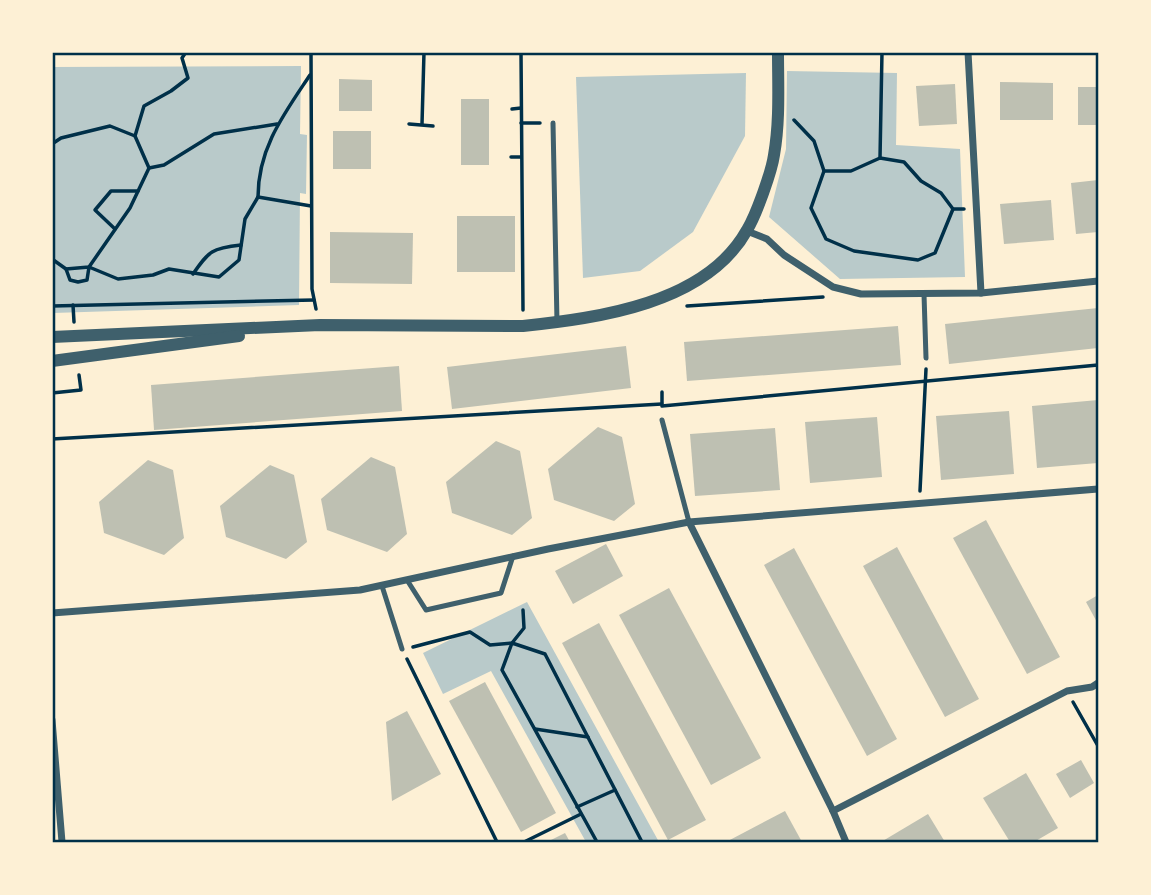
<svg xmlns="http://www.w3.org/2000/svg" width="1151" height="895" font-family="Spectral,serif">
<rect width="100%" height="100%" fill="#fdf0d5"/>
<!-- green -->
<g fill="#b9caca">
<polygon points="301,66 300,134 307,135 306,194 300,193 299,305 53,313 52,67"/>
<polygon points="787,71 897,73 896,145 960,149 965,277 840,279 769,217 786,149"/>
<polygon points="746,73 745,136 693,232 640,271 583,278 576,77"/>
<polygon points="527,602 659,842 586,842 491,671 443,694 423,653"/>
</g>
<!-- building -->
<g fill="#bec0b2">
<polygon points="339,79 372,80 372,111 339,111"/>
<polygon points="1000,82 1053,83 1053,120 1000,120"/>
<polygon points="955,84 957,124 919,126 916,86"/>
<rect x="1078" y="87" width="20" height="38"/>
<rect x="461" y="99" width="28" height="66"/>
<rect x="333" y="131" width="38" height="38"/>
<polygon points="1098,180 1098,232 1076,234 1071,183"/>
<polygon points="1051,200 1054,240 1004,244 1000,204"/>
<rect x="457" y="216" width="58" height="56"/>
<polygon points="330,232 413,233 412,284 330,283"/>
<polygon points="1098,308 1098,348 949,364 945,324"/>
<polygon points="898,326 901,365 687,381 684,342"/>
<polygon points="626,346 631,388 452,409 447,367"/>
<polygon points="399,366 402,411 154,430 151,385"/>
<polygon points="1098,400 1098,463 1037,468 1032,406"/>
<polygon points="1009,411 1014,474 941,480 936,416"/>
<polygon points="877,417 882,477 810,483 805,422"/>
<polygon points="598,427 622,437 635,504 614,521 554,500 548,469"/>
<polygon points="775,428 780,490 695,496 690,434"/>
<polygon points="496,441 520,451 532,518 512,535 452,513 446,482"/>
<polygon points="371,457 395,467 407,534 387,552 327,530 321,499"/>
<polygon points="148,460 173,470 184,538 164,555 104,533 99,502"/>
<polygon points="270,465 294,475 307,542 286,559 226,537 220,506"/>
<polygon points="986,520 1060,657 1027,674 953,538"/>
<polygon points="606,544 623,576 573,604 555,571"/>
<polygon points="897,547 979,699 945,717 863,566"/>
<polygon points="794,548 897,739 867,756 764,565"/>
<polygon points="669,588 761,758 711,785 619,615"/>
<polygon points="1098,595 1098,624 1086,602"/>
<polygon points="599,623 706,820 668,840 562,643"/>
<polygon points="485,682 556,813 521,832 449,701"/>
<polygon points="407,711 441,774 392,801 386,722"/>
<polygon points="1081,760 1094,783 1070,798 1056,774"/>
<polygon points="1026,773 1058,828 1034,842 1010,842 983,798"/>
<polygon points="785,811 802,842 726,842"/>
<polygon points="928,814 945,842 881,842"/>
<polygon points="565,833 570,842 547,842"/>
</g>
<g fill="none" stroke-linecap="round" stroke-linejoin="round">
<!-- path -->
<g stroke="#003049" stroke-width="3.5">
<polyline points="311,52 312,289 316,309"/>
<polyline points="521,52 523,310"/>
<polyline points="512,109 521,108"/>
<polyline points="794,120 814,141 824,171 811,208 826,239 854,251 918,260 935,253 953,209"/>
<polyline points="521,123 540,123"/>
<polyline points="409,124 433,126"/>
<polyline points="422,124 424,52"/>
<polyline points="52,144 61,138 110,126 135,136"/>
<polyline points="511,157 521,157"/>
<polyline points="880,158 882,52"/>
<polyline points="149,168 164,165 214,134 277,124"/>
<polyline points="824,171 851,171 880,158 904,162 921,181 941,193 953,209 964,209"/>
<path d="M258,197C258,148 284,114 310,75"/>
<polyline points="115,229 95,210 111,191 138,191"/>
<polyline points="52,259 66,269 89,267 130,208 149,168 135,136 144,106 171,91 188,78 182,58 186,52"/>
<polyline points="66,269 70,280 78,282 87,280 89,267 118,279 153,275 169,269 219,277 239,260 245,219 258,197 311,206"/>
<path d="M193,274C209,251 212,248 241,245"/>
<polyline points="73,305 74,322"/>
<polyline points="52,306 314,300"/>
<polyline points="687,306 823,297"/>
<polyline points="662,392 662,403"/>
<polyline points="52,393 81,390 79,375"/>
<polyline points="662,406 1098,365"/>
<polyline points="52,439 662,404"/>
<polyline points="920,491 926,369"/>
<polyline points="413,647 470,632 490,645 512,643 524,628 523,610"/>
<polyline points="407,659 497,842"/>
<polyline points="1073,702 1098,746"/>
<polyline points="535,729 588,737"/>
<polyline points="577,807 615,790"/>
<polyline points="524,842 581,814"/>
<polyline points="597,842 502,670 512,643 545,654 642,842"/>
</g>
<!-- service -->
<g stroke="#3f606c" stroke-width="5">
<polyline points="553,123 557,322"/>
<polyline points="924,294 926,358"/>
<polyline points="662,420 689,522"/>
<polyline points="407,580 426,610 501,593 513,556"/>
<polyline points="382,586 402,649"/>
</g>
<!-- minor -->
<g stroke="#3f606c" stroke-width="7">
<polyline points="968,52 981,293"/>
<polyline points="747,231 767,239 784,255 833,287 861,294 981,293 1098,281"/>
<polyline points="689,522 833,811 846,842"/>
<polyline points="52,613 360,590 548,549 689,522 1098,489"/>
<polyline points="52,720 62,842"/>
<polyline points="833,811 1067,691 1092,687 1098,683"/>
</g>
<!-- tertiary -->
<g stroke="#3f606c" stroke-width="12">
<path d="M52,337L320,325L523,326C598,318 706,304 747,230C753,220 758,207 762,196C767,182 772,169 774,155C780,121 778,86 778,52"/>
<polyline points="52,361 239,336"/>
</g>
</g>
<!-- border -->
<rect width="1151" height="895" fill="none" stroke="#fdf0d5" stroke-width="108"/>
<rect x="54" y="54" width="1043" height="787" fill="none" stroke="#003049" stroke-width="2.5"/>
</svg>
